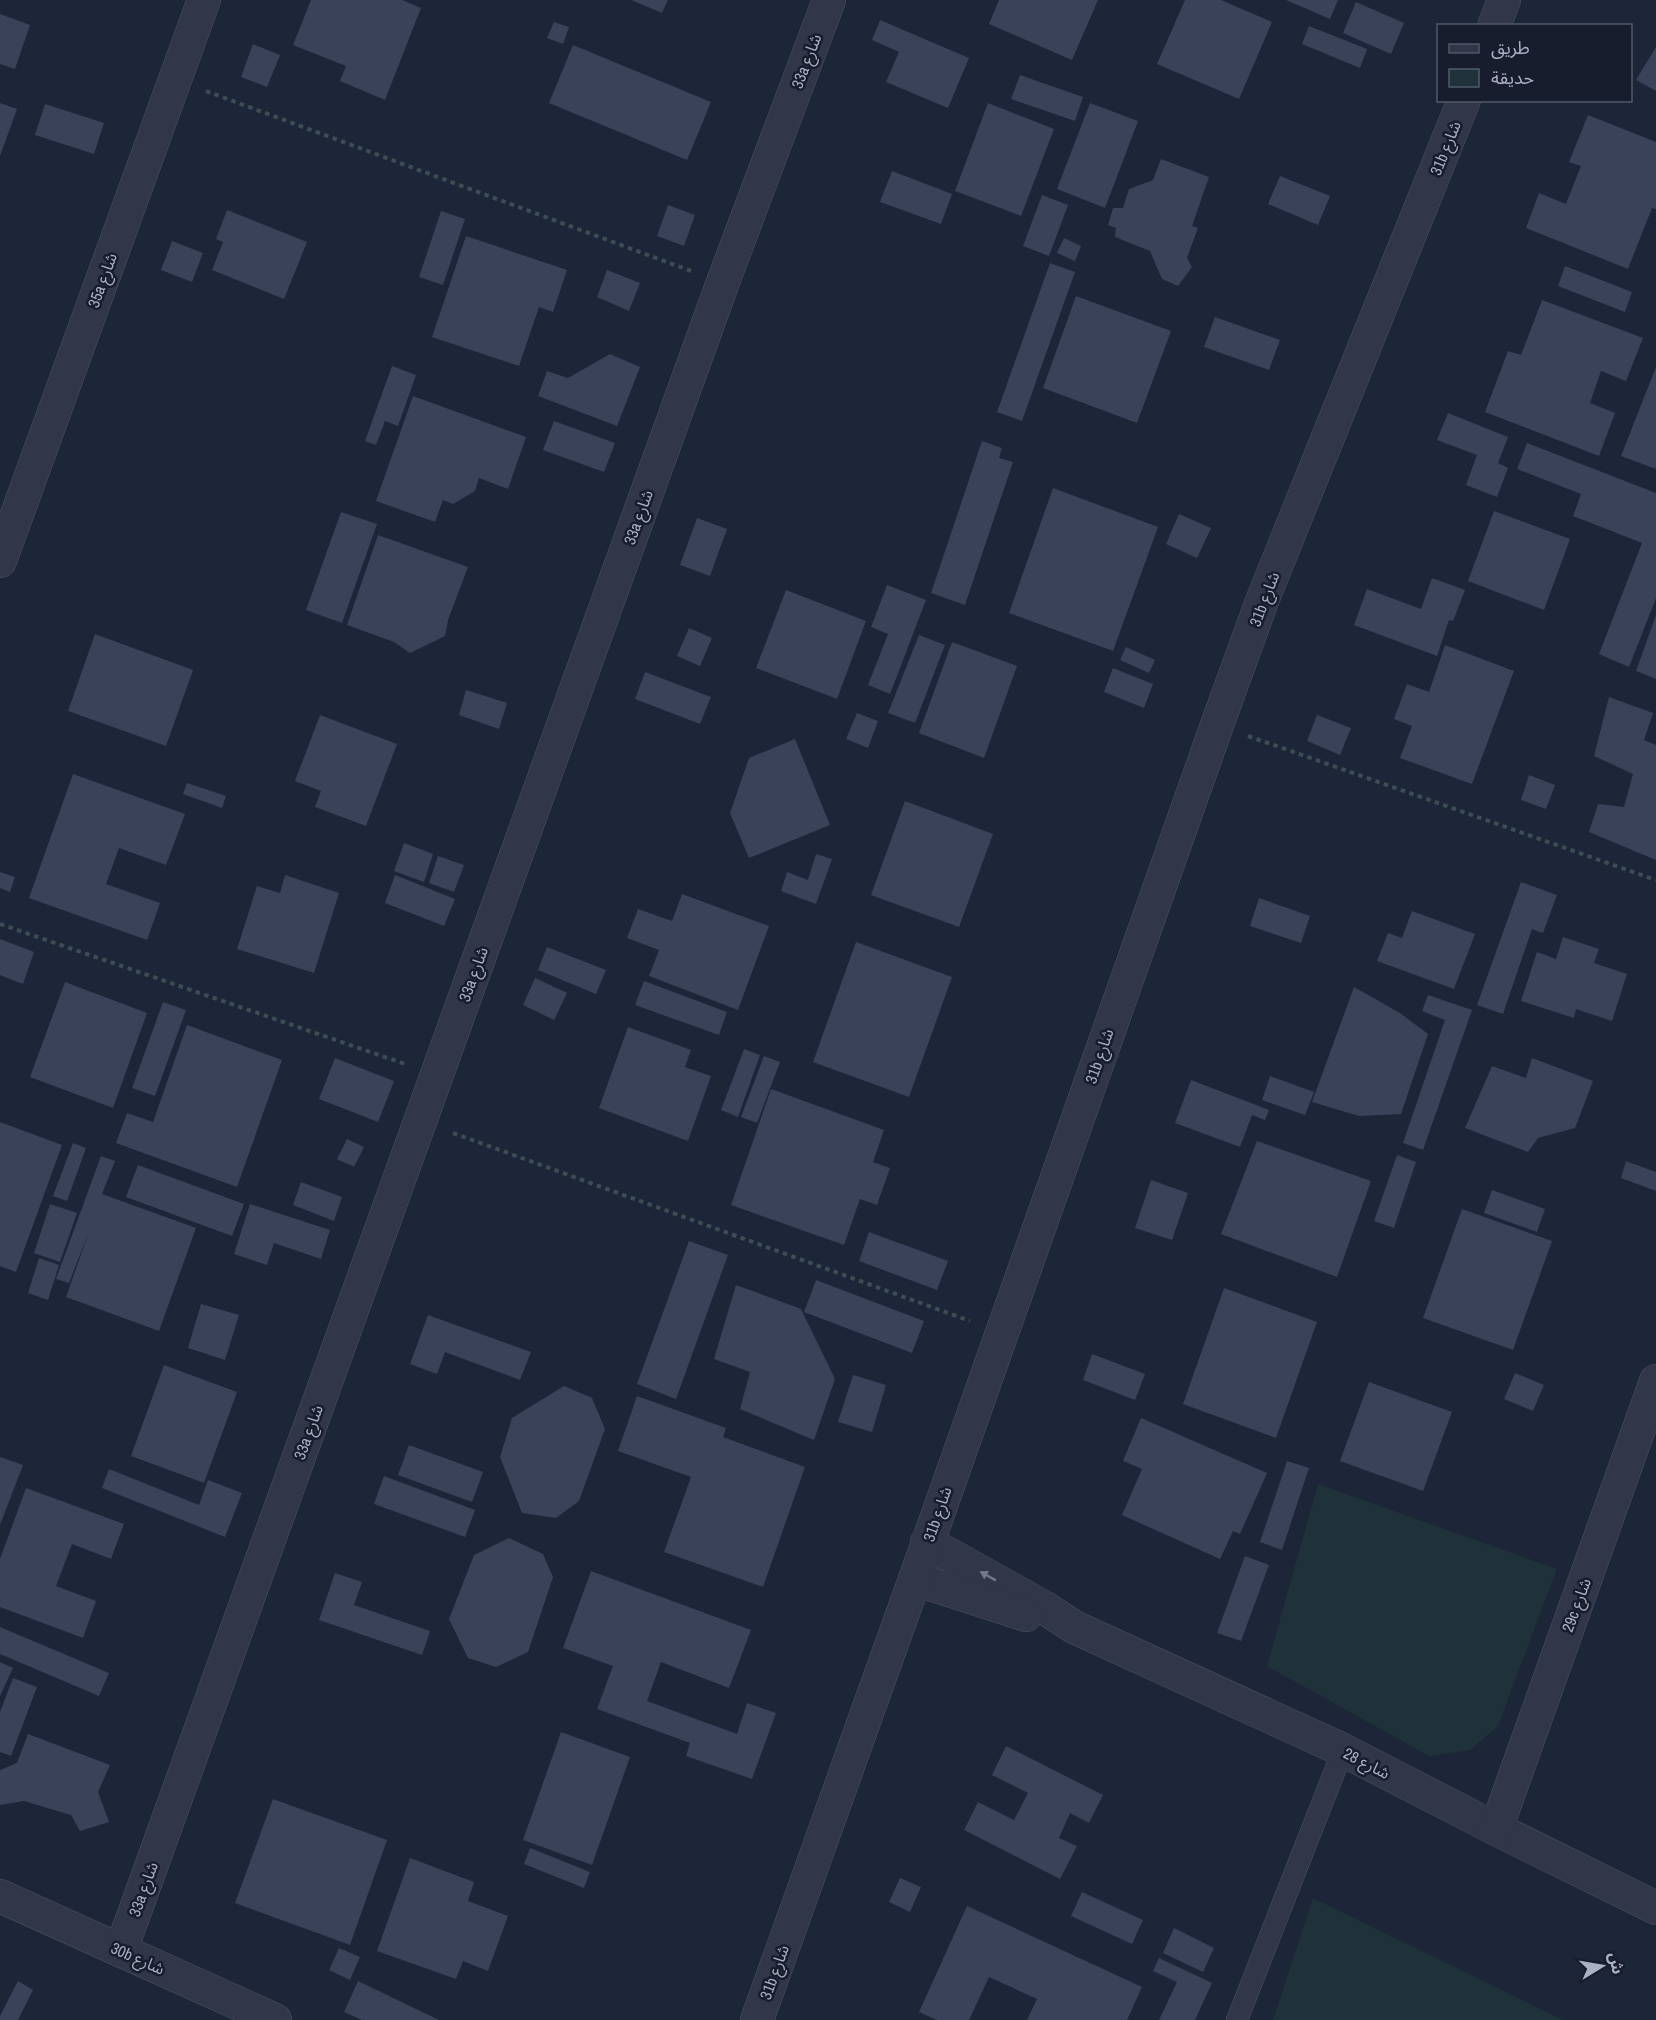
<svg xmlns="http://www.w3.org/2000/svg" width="1656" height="2020" font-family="'Archivo Narrow','Noto Sans Arabic',sans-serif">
<rect width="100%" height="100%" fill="#1d2538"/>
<!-- green -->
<g fill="#1f3239">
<polygon points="1318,1484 1557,1569 1498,1726 1470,1750 1429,1756 1267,1666"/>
<polygon points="1313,1898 1563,2020 1273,2020"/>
</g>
<!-- building -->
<g fill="#394258">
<polygon points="311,0 402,0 421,8 385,100 340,81 346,66 293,45"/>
<polygon points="631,0 668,0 662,13"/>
<polygon points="999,0 1098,0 1072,60 989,24"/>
<polygon points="1185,0 1221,0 1272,22 1239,99 1157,64"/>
<polygon points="1286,0 1338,0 1330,19"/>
<polygon points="1356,2 1404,23 1391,54 1343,33"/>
<polygon points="0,14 30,25 15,69 0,64"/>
<polygon points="880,20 969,58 948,108 886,82 899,52 872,40"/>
<polygon points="554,22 569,27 563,44 547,38"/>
<polygon points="1309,26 1367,49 1360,68 1302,44"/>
<polygon points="253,44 280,55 267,87 241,77"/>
<polygon points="573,45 711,102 687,160 549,103"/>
<polygon points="1656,47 1656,91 1636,80"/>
<polygon points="1020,75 1083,97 1075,121 1011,99"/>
<polygon points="0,103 17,109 0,156"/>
<polygon points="988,103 1054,129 1021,216 955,191"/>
<polygon points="1090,103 1138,121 1105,208 1057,189"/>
<polygon points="45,104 104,123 94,154 35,135"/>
<polygon points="1588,115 1656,142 1656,209 1652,208 1628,269 1526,228 1539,193 1566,204 1581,166 1569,162"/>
<polygon points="1161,159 1209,177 1192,226 1198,228 1187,258 1192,267 1178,286 1162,279 1150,251 1115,237 1116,228 1108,225 1113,208 1123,208 1129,189 1153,180"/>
<polygon points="892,171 952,194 941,224 880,202"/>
<polygon points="1280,176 1330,196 1318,225 1268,204"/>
<polygon points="1042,195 1068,205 1049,256 1023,246"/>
<polygon points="668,205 695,215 684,246 657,236"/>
<polygon points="227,210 307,242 284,299 212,270 223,242 216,239"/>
<polygon points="441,211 465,219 443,285 419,277"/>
<polygon points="466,236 567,270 553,312 539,307 519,366 432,337"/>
<polygon points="1064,238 1081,246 1075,261 1057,253"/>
<polygon points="172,241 203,253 192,282 161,270"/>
<polygon points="1050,263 1075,272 1022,421 997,412"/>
<polygon points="1565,266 1632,292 1625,312 1558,286"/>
<polygon points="607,270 640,283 629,311 597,297"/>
<polygon points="1076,296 1171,331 1137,423 1043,388"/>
<polygon points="1542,300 1643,338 1626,381 1601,371 1590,403 1615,413 1599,456 1485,412 1508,351 1521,355"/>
<polygon points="1215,317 1280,340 1269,370 1204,347"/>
<polygon points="610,354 640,367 617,426 538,396 547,371 568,378"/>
<polygon points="392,366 416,375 398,426 385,421 376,445 365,441"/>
<polygon points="1656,367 1656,469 1621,456"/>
<polygon points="413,396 526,437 508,489 479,478 475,491 453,504 443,500 435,522 376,501"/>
<polygon points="1448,413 1508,437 1498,463 1508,468 1497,497 1466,485 1477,455 1437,440"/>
<polygon points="554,421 615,443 604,472 543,450"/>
<polygon points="982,441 1002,448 999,458 1013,462 965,605 931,593"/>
<polygon points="1527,443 1656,493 1656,598 1629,667 1599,654 1642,543 1573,516 1581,494 1517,469"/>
<polygon points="1053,488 1158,527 1113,651 1009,613"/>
<polygon points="1494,511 1570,539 1544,610 1468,581"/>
<polygon points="341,512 377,524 342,623 306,610"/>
<polygon points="1179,514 1211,528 1197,558 1166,544"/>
<polygon points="697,518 727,529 710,576 680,565"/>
<polygon points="378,535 468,567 448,620 445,636 410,653 394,642 347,625"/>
<polygon points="1432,578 1465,590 1453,621 1449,620 1437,656 1354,625 1367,589 1421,609"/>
<polygon points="887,585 926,600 890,694 868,685 888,634 871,627"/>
<polygon points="786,590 866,621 837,699 756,668"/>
<polygon points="1656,615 1656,679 1636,671"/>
<polygon points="689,628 712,638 700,666 677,656"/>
<polygon points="95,634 193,670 166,746 68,711"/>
<polygon points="919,635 945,645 915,723 888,713"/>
<polygon points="952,642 1017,666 984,758 919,733"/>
<polygon points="1445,645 1514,671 1472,784 1400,758 1412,726 1394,719 1407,684 1429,692"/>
<polygon points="1126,647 1155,660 1149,673 1120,660"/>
<polygon points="1113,668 1153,684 1144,708 1104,692"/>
<polygon points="645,672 711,697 700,724 635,699"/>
<polygon points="466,690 507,703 499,729 459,715"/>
<polygon points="1609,697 1653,713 1644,740 1656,745 1656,860 1589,832 1598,804 1624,807 1633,774 1594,756"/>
<polygon points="857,713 878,721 868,748 846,739"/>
<polygon points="320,715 397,744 366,826 315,807 321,791 295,781"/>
<polygon points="1317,715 1351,728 1340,755 1307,741"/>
<polygon points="795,739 830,825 749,858 730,813 749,758"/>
<polygon points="73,774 185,814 166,865 119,848 106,884 160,903 147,940 29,898"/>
<polygon points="1529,775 1555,785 1546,809 1521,800"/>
<polygon points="187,783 226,796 222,808 183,794"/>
<polygon points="905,801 993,834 959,927 871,895"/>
<polygon points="404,843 433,854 424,882 394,871"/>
<polygon points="816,854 832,859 816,904 781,891 787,872 808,880"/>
<polygon points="438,856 464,865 454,892 429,883"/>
<polygon points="0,872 15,877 10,892 0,888"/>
<polygon points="285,875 339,893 314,973 237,949 257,886 280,893"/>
<polygon points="395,875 455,899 444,926 385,903"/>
<polygon points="1521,882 1557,895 1543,933 1532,929 1503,1014 1477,1005"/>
<polygon points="682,894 769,926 738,1010 649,976 659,950 627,938 638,909 672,921"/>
<polygon points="1259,898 1310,916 1301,943 1250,926"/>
<polygon points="1412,911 1475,934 1454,989 1377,961 1388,933 1402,938"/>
<polygon points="1563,937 1599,949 1594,963 1627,974 1612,1021 1576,1009 1574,1018 1521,1001 1537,952 1556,959"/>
<polygon points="0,939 34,952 23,984 0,975"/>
<polygon points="856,942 952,977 909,1097 813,1062"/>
<polygon points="547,947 606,970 596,994 538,970"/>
<polygon points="535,978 567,993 554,1020 523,1005"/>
<polygon points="644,981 727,1012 719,1035 635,1005"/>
<polygon points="65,982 147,1013 113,1108 30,1077"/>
<polygon points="1354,987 1400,1013 1428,1034 1401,1114 1359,1116 1312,1102"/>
<polygon points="1428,995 1472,1010 1423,1150 1403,1143 1445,1020 1422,1011"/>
<polygon points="163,1002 186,1010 155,1096 132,1088"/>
<polygon points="187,1025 282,1060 237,1187 116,1143 127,1113 153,1122"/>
<polygon points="628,1027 691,1050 685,1067 711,1076 688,1141 599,1108"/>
<polygon points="744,1049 760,1055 738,1117 721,1110"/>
<polygon points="764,1056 780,1062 757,1123 741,1117"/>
<polygon points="335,1058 394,1081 378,1122 319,1099"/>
<polygon points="1532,1058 1593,1081 1575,1128 1538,1138 1528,1152 1465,1128 1492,1066 1526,1078"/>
<polygon points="1270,1076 1314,1092 1305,1115 1262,1100"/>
<polygon points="1191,1080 1269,1110 1265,1120 1252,1115 1240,1147 1175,1123"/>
<polygon points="771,1089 884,1130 873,1162 890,1168 877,1205 860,1199 844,1245 731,1205"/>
<polygon points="0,1122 62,1145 16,1272 0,1266"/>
<polygon points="347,1139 364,1147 354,1167 337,1159"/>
<polygon points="1257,1141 1371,1181 1337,1277 1221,1234"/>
<polygon points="73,1143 86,1148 67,1201 53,1196"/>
<polygon points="1397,1155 1416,1162 1394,1228 1374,1221"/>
<polygon points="101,1156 115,1161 102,1194 196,1228 159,1331 66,1297 90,1229 69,1283 56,1279"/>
<polygon points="1626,1161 1656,1172 1656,1191 1621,1178"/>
<polygon points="138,1165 244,1204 232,1236 126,1197"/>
<polygon points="1151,1180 1188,1193 1172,1240 1135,1228"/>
<polygon points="301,1182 342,1197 334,1221 293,1205"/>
<polygon points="1492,1190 1545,1209 1537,1232 1484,1213"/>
<polygon points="50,1204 77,1213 60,1262 34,1253"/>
<polygon points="250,1204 330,1230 321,1259 274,1243 267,1265 234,1254"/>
<polygon points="1462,1209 1552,1241 1513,1350 1423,1318"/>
<polygon points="869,1232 948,1261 937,1290 859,1261"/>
<polygon points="689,1241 728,1255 676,1399 637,1384"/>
<polygon points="39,1258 59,1265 48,1300 28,1293"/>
<polygon points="816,1280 924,1321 912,1353 804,1312"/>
<polygon points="736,1285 801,1309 835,1379 814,1440 740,1409 750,1372 714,1359"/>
<polygon points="1224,1288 1317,1322 1276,1438 1183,1404"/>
<polygon points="201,1304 239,1315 225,1360 188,1348"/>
<polygon points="428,1315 531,1352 520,1380 445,1352 437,1374 410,1364"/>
<polygon points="1092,1354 1145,1374 1135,1400 1083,1380"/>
<polygon points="164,1365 237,1392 204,1483 131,1456"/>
<polygon points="1515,1373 1544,1385 1533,1411 1504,1399"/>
<polygon points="853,1375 886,1385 872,1432 838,1422"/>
<polygon points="1369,1382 1452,1412 1423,1491 1340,1461"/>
<polygon points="564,1386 592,1398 605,1429 579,1501 556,1518 522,1513 500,1457 512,1418"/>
<polygon points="637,1396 726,1428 723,1437 805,1467 763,1587 664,1552 691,1477 618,1451"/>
<polygon points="1141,1418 1267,1473 1240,1534 1233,1531 1220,1559 1122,1515 1142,1469 1123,1461"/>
<polygon points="409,1445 483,1472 472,1502 398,1475"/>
<polygon points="0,1457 23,1465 0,1525"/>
<polygon points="1287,1461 1309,1468 1282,1550 1260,1542"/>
<polygon points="109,1469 199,1505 208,1480 242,1493 225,1537 102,1488"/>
<polygon points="384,1476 475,1510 465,1537 374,1504"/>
<polygon points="26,1488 124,1524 111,1559 72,1544 56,1586 96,1601 83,1638 0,1607 0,1559"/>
<polygon points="509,1538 543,1554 553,1577 528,1652 496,1667 468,1658 449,1619 474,1555"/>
<polygon points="1245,1556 1269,1565 1241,1641 1217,1633"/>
<polygon points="591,1571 751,1630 729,1688 661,1662 647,1701 737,1734 747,1703 776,1713 752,1779 686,1756 690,1743 597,1709 613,1666 563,1648"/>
<polygon points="335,1573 362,1582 354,1605 430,1631 422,1655 319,1620"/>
<polygon points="0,1627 109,1673 99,1696 0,1654"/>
<polygon points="0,1662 13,1668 0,1696"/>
<polygon points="13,1678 37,1687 11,1756 0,1752 0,1712"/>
<polygon points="561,1732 630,1757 592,1865 523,1840"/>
<polygon points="28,1734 110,1765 98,1792 109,1822 80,1831 71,1815 24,1801 0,1805 0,1770 17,1763"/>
<polygon points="1006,1746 1103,1795 1089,1823 1070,1813 1059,1838 1077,1846 1060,1879 964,1830 978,1802 1014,1820 1028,1793 992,1775"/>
<polygon points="273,1799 387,1840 350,1945 235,1903"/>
<polygon points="530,1848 590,1872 584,1888 524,1864"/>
<polygon points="410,1858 474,1882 468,1901 508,1916 488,1971 463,1961 456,1979 377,1951"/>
<polygon points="900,1878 921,1887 910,1912 889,1902"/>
<polygon points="1082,1892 1143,1920 1132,1944 1071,1916"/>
<polygon points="967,1906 1142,1987 1127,2020 1027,2020 1037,1999 989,1977 969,2020 937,2020 919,2012"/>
<polygon points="1174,1928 1214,1948 1203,1972 1163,1953"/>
<polygon points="339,1948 360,1957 350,1980 329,1970"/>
<polygon points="1159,1958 1212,1983 1195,2020 1159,2020 1177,1982 1153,1971"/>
<polygon points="18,1981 33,1990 18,2020 0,2020 0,2016"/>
<polygon points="358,1981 439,2020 362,2020 344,2012"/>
</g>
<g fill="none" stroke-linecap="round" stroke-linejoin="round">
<!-- lane casing -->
<g stroke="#4c5263" stroke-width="22">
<polyline id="lane" points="1237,2020 1343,1750"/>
</g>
<!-- street casing -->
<g stroke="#4c5263" stroke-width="34">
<g id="street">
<polyline points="1494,26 1504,0"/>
<polyline points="0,561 204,0"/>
<polyline points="927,1542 1045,1608 1074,1627 1343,1750 1496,1829 1656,1908"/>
<polyline points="915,1579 1026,1615"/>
<polyline points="1496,1829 1656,1381"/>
<polyline points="0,1896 275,2020"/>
<polyline points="121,1950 723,282 829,0"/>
<polyline points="757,2020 915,1579 1217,725 1262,601 1464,100"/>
</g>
</g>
<!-- path -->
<g stroke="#3a4e53" stroke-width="4" stroke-dasharray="4.5 4.5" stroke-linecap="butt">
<polyline points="206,91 691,271"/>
<polyline points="1248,736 1656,880"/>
<polyline points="0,924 405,1064"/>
<polyline points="453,1133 970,1321"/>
</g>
<!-- lane -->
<use href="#lane" stroke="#313748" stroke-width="21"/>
<!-- street -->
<use href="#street" stroke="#313748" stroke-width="33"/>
</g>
<!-- one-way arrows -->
<defs><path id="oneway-solid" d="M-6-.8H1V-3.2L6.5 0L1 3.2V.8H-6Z" transform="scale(1.5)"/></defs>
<use fill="#747a8d" href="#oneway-solid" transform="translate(988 1576) rotate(-151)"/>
<g text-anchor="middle" stroke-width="5" stroke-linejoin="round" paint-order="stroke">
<!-- street labels -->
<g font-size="16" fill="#abb1c5" stroke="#171d2c">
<text transform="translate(806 61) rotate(-69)" y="6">33a شارع</text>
<text transform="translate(1445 148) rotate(-68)" y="6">31b شارع</text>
<text transform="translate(102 280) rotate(-70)" y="6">35a شارع</text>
<text transform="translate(638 517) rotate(-70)" y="6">33a شارع</text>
<text transform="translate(1264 599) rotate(-69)" y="6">31b شارع</text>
<text transform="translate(473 974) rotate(-70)" y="6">33a شارع</text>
<text transform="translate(1099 1056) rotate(-71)" y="6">31b شارع</text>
<text transform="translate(308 1432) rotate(-70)" y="6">33a شارع</text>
<text transform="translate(937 1514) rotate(-71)" y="6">31b شارع</text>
<text transform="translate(1576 1605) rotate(-70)" y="6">29c شارع</text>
<text transform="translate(1367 1763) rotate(27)" y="6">شارع 28</text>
<text transform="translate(143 1889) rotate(-70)" y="6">33a شارع</text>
<text transform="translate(138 1958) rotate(24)" y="6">30b شارع</text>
<text transform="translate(774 1972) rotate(-70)" y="6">31b شارع</text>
</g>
</g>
<!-- legend -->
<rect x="1437" y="24" width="195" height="78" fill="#171d2c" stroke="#525869" stroke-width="1.5"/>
<rect x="1449" y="44" width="30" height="9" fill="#313748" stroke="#525869" stroke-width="1.5"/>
<text x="1491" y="54" font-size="18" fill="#abb1c5">طريق</text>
<rect x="1449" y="69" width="30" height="18" fill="#1f3239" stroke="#525869" stroke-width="1.5"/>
<text x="1491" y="84" font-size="18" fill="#abb1c5">حديقة</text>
<!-- north arrow -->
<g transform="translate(1602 1966) rotate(79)" stroke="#171d2c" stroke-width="4.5" paint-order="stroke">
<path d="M0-4.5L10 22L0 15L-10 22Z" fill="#abb1c5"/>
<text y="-9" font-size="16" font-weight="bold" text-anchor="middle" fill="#abb1c5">ش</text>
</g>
</svg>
